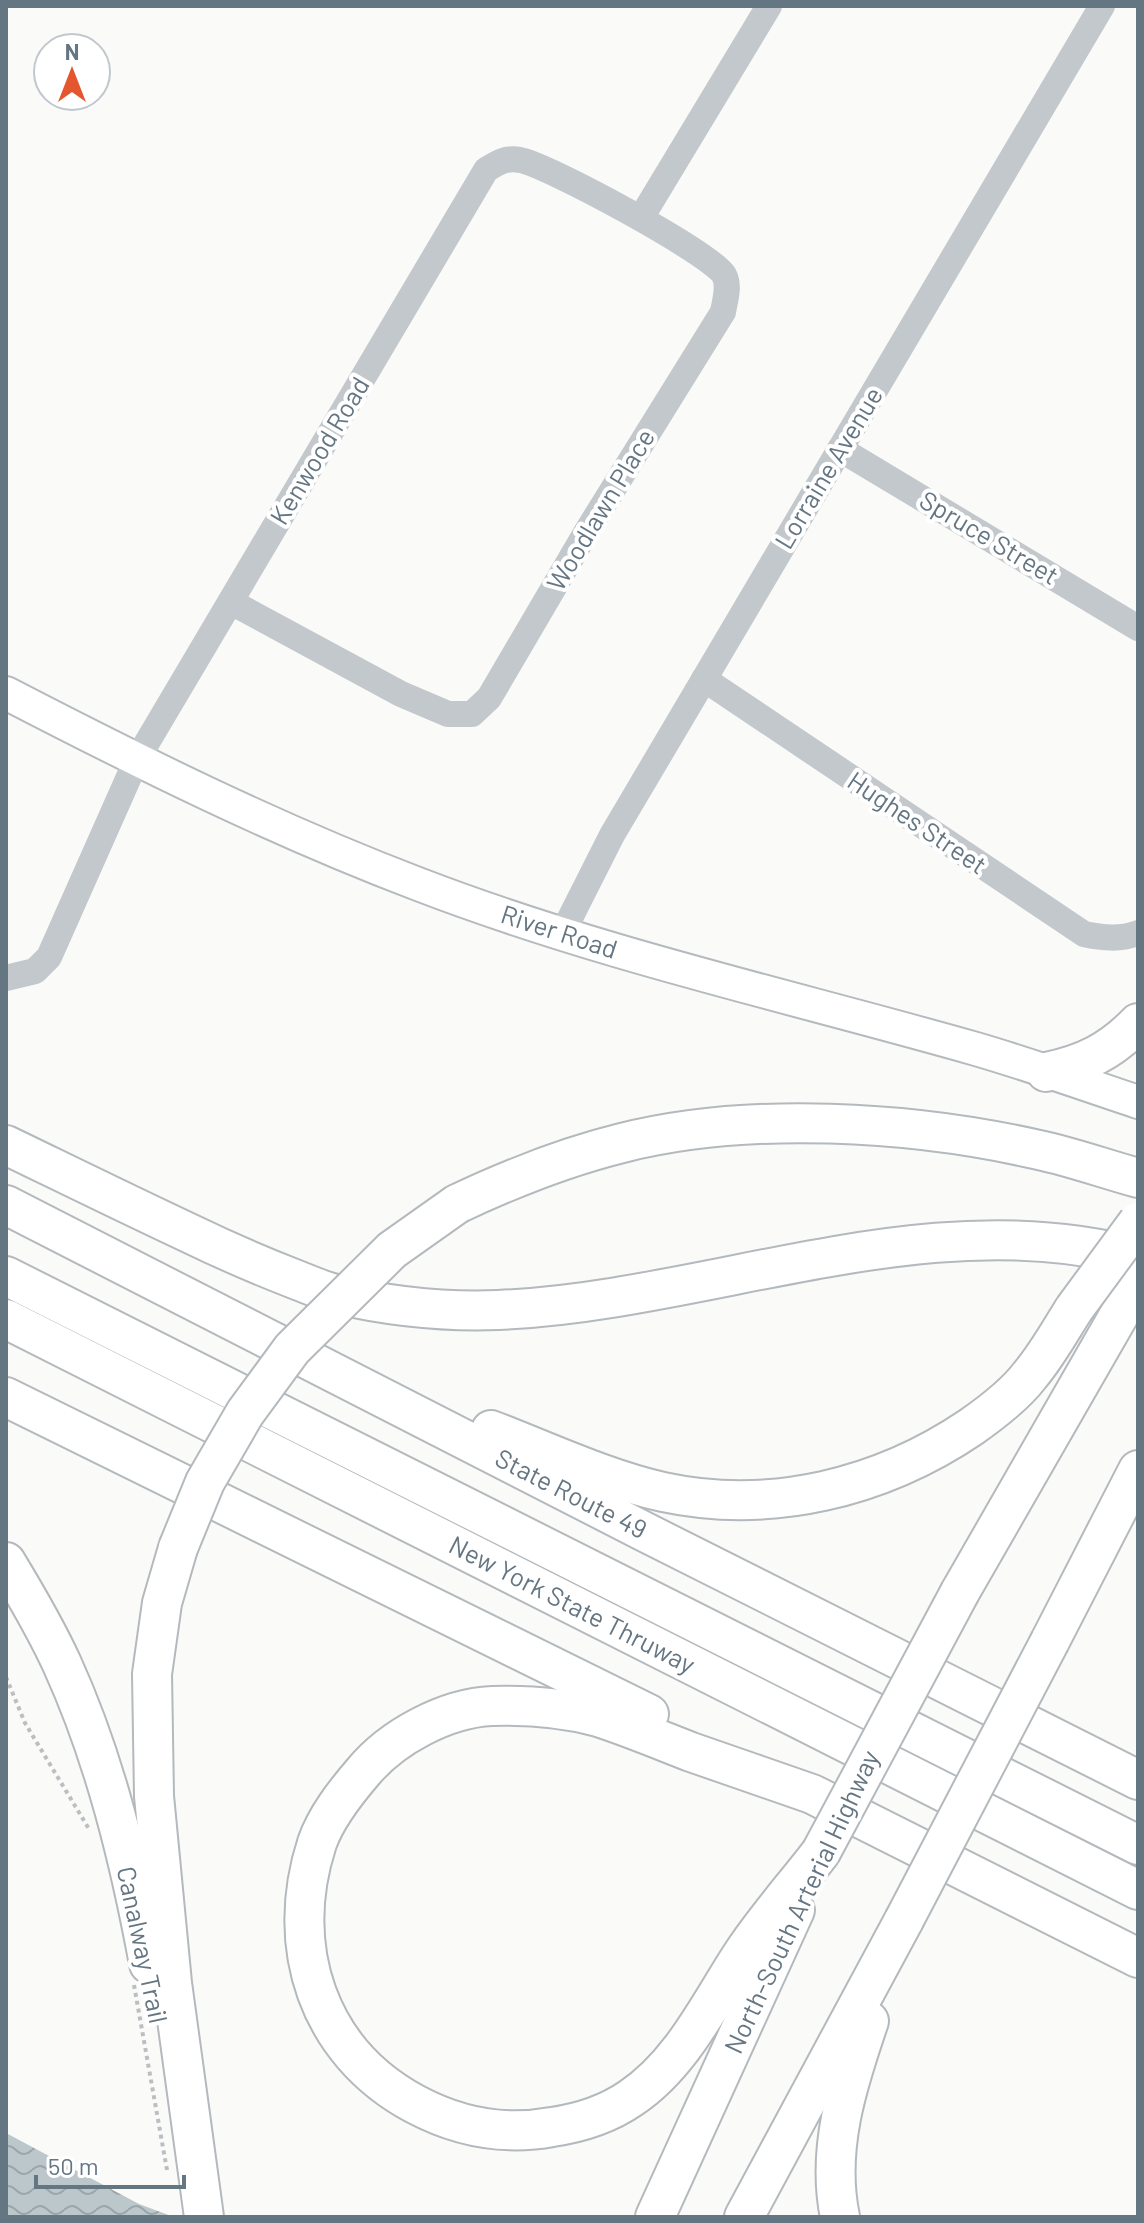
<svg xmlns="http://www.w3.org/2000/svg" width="1144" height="2223" font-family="Barlow,sans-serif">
<defs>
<pattern id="water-waves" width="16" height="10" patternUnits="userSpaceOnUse" patternTransform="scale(2)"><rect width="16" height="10" fill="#bbc7cb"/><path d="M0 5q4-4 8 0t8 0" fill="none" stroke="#9ca6aa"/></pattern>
</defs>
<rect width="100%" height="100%" fill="#fafaf8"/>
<!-- water -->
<polygon fill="url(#water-waves)" points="6,2133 139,2204 174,2217 6,2217"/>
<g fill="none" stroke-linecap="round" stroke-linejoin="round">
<!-- major casing -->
<g stroke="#b5babe" stroke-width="36">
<path id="major" d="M6,693C141,763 276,830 418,884C600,954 790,996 976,1049C1031,1065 1084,1084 1138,1102"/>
</g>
<!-- highway casing -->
<g stroke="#b4b9bd" stroke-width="42">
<g id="highway">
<path d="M1046,1072C1085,1064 1111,1051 1138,1023"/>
<path d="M6,1145C68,1175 129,1205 191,1234C226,1251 261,1266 297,1280C310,1285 323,1291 336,1294C388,1306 446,1312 498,1310C709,1301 929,1200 1138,1258"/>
<path d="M457,1204C510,1179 565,1157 622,1143C749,1111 912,1121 1039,1150C1072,1157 1105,1169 1138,1178"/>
<polyline points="6,1205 643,1531 1138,1780"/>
<polyline points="6,1276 1138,1845"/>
<polyline points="6,1319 1138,1890"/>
<polyline points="6,1397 649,1714"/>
<path d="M491,1430C546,1451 605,1479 663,1492C770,1515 881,1488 971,1427C991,1413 1015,1395 1030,1375C1047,1355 1060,1331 1074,1309"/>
<polyline points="178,1548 162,1603 152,1674 154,1796 172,1983 204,2217"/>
<path d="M6,1562C26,1595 46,1629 62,1664C105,1758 130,1862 149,1964"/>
<polyline points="960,1592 1138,1282"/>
<polyline points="1050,1641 1138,1470"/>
<path d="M812,1794C772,1780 731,1766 691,1752C660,1740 629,1727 598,1717C565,1708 527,1705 492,1706C446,1708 392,1737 363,1772C345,1793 326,1817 317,1843C283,1947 318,2052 415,2104C458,2127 503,2136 552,2127C579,2123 608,2114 631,2098C682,2064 710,2003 743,1953C766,1918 795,1886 821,1852"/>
<polyline points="816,1796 1138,1958"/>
<polyline points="655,2217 795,1910"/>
<polyline points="744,2217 904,1920"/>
<path d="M840,2217C826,2150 847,2085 869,2021"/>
</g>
</g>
<!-- path -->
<g stroke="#bbbfc2" stroke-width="4" stroke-dasharray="4 4" stroke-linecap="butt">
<polyline points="6,1677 25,1723 89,1829"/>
<polyline points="134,1985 167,2170"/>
</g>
<!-- minor -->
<g stroke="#c3c8cc" stroke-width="26">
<polyline points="641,218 769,6"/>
<polyline points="840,449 1138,628"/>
<path d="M704,679L1084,934C1102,938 1120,940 1138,933"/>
<polyline points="562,934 612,835 1102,6"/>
<path d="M6,978L35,971L49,957L136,761L486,170C497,163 506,157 520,160C546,164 714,255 724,275C730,286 725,300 723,312L587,531L489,698L472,714H448L401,694L231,602"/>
</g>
<!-- major -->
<use href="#major" stroke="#fff" stroke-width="32"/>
<!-- highway -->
<use href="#highway" stroke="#fff" stroke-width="38"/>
<!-- highway-bridge casing -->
<g stroke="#b4b9bd" stroke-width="42" stroke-linecap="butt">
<g id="highway-bridge">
<polyline points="1074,1309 1138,1222"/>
<polyline points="178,1548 205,1482 245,1413 292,1349 392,1250 457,1204"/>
<polyline points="821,1852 960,1592"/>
<polyline points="904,1920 1050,1641"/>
</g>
</g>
<!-- highway-bridge -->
<use href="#highway-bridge" stroke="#fff" stroke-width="38"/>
</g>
<g text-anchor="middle" stroke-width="8" stroke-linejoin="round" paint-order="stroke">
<!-- street labels -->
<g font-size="26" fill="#657683" stroke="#fff">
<text transform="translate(320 451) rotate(-59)" y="9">Kenwood Road</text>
<text transform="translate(829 468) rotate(-59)" y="9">Lorraine Avenue</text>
<text transform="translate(601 510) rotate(-59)" y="9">Woodlawn Place</text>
<text transform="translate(989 538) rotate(31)" y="9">Spruce Street</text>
<text transform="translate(917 823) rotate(34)" y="9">Hughes Street</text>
<text transform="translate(559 932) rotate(18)" y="9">River Road</text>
<text transform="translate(571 1494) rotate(27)" y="9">State Route 49</text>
<text transform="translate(572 1605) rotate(27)" y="9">New York State Thruway</text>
<text transform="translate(802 1902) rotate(-65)" y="9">North-South Arterial Highway</text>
<text transform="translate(142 1945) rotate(78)" y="9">Canalway Trail</text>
</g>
</g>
<!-- border -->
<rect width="1144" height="2223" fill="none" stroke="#657683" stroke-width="16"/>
<!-- north arrow -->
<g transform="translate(72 72)"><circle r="38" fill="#ffffff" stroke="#c1c8cd" stroke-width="2"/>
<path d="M0-6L14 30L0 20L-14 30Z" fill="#e4572e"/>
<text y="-12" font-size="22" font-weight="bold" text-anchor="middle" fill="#657683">N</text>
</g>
<!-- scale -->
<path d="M36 2175v12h148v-12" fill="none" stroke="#657683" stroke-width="4"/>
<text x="48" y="2175" font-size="24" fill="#657683" stroke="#ffffff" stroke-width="6" paint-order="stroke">50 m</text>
</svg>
